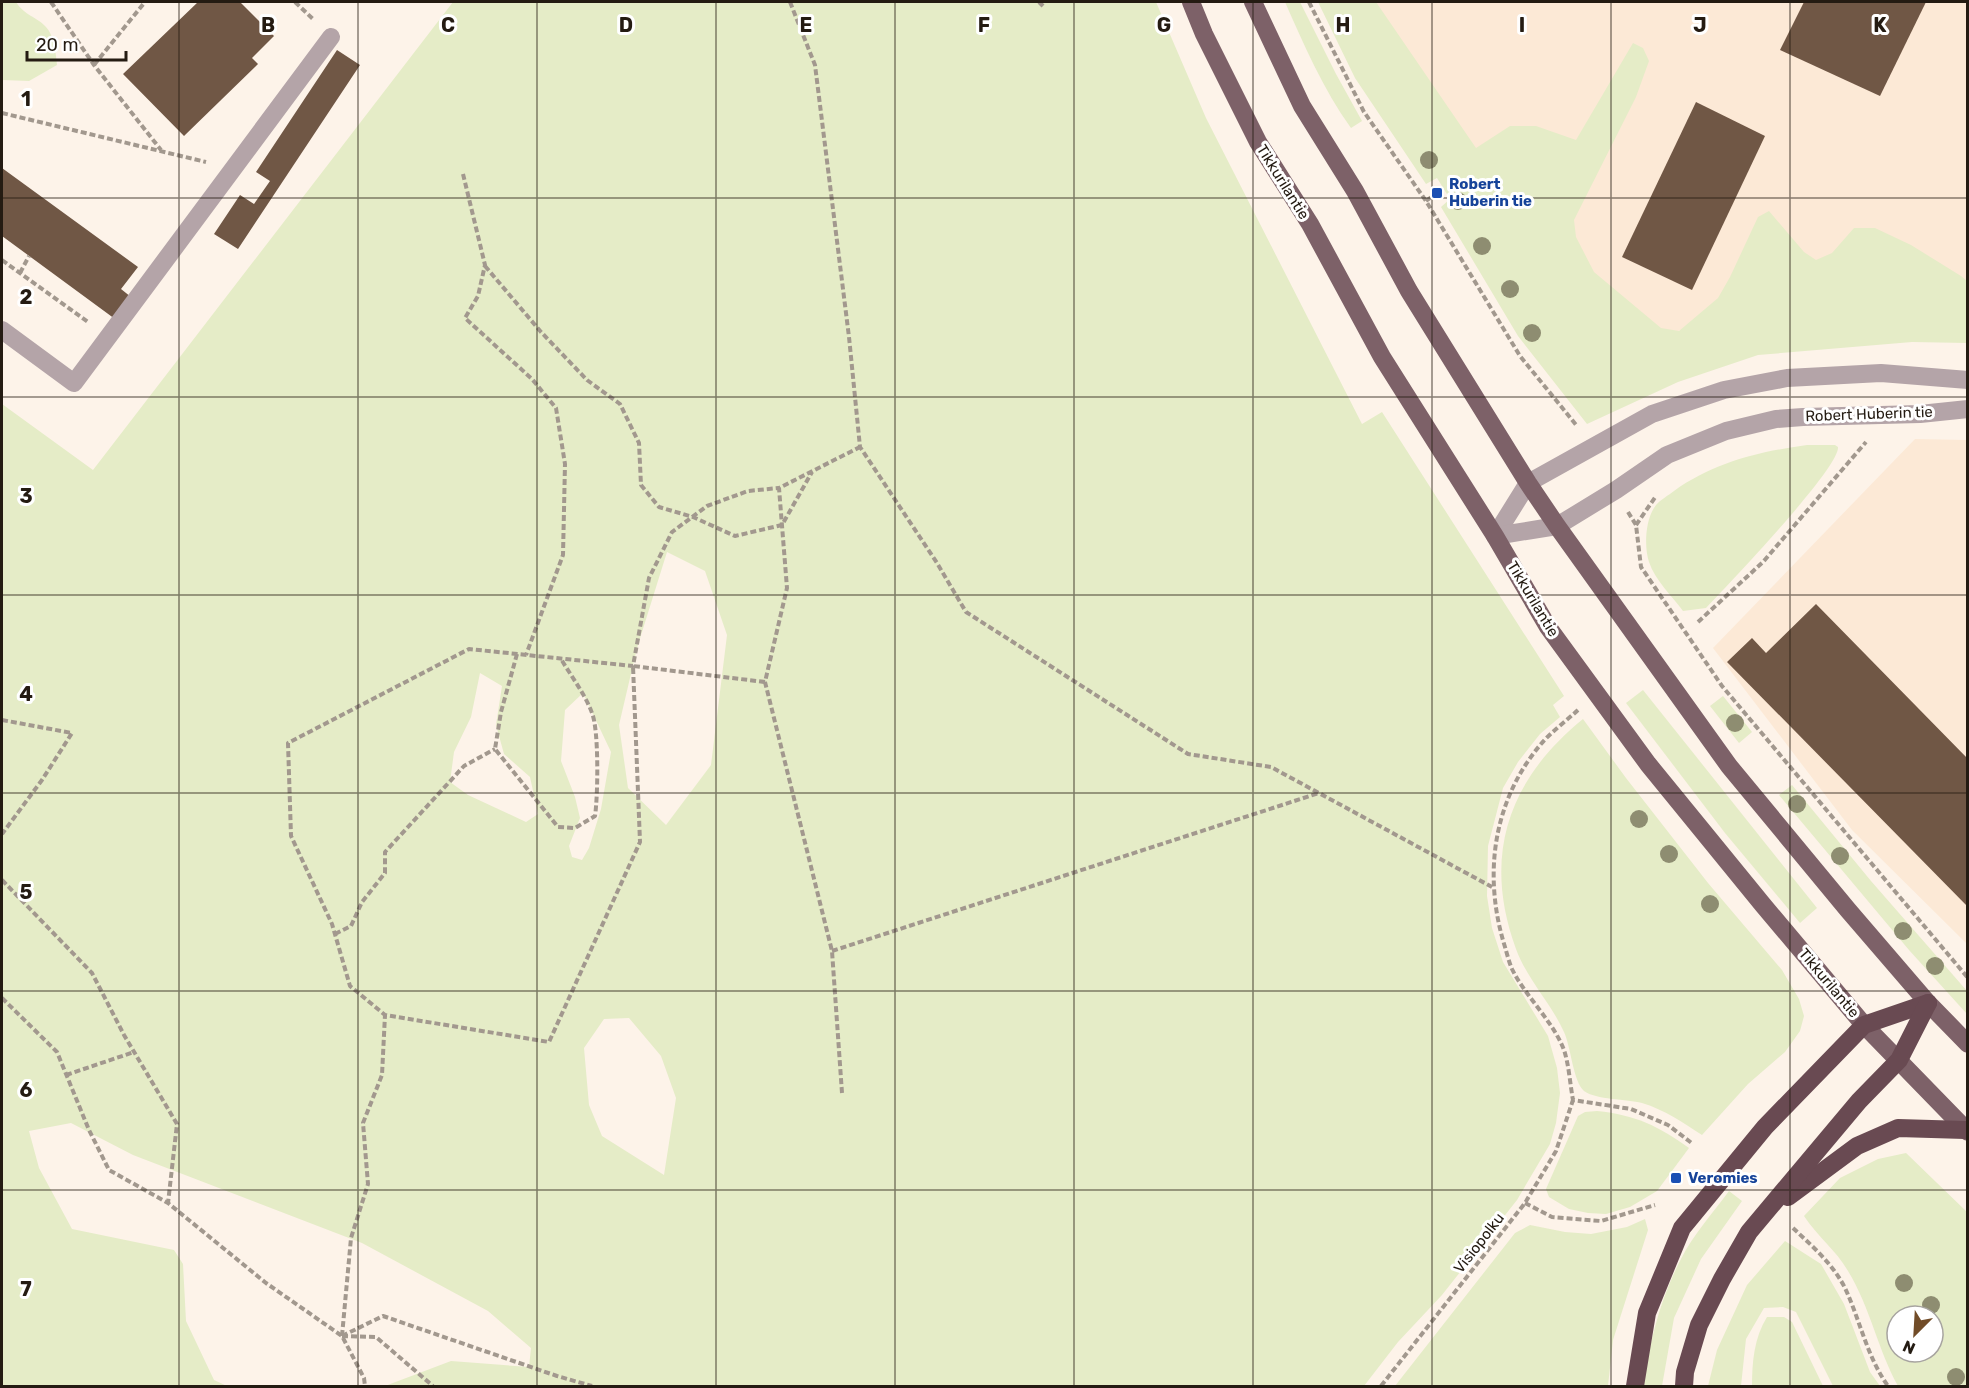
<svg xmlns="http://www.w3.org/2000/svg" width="1969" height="1388" font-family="Rubik,sans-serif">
<rect width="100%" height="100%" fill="#fdf3e9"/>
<!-- built -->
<g fill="#fce9d6">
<polygon points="1373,2 1967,2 1967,325 1764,313 1678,331 1640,342 1474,147"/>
<polygon points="1915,439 1967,440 1967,944 1852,830 1713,648"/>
</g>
<!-- green -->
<g fill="#e5ecc7" fill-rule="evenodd">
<path d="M2,2H16C25,16 36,16 46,27C54,35 56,54 57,65L29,81L2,80Z"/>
<path d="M453,2H1156L1206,118L1362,424L1382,412L1564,696L1553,705L1560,717L1540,734L1518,762L1503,788L1488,846L1487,896L1492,928L1503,962L1548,1036L1557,1068L1560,1093L1556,1123L1550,1144L1517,1200L1442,1295L1398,1342L1364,1386H385L451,1361L529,1367L531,1348L488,1311L362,1243L133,1155L71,1123L29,1131L39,1168L72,1229L174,1250L183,1264L186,1321L214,1380L227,1386H2V404L93,470ZM667,552L705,571L727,635L711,765L666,825L628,788L619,725L637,648ZM480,673L502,686L496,725L504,754L530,777L538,814L526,822L468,795L450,782L454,752L471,717ZM583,693L611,752L601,809L589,848L582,860L572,857L569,846L580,818L575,797L561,761L565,710ZM629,1018L661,1056L676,1098L664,1175L602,1136L589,1105L584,1048L604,1019Z"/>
<path d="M1285,2H1300L1336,74L1362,121L1351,128C1323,89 1304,45 1285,2Z"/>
<polygon points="1318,2 1376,2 1476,148 1510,126 1536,126 1576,140 1633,43 1643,48 1649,61 1636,97 1574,220 1576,237 1594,272 1661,328 1679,331 1718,298 1730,277 1758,217 1769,211 1804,252 1816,260 1832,253 1854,228 1875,228 1911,245 1961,276 1967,281 1967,343 1912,342 1758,355 1678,382 1587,424 1518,336 1441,207 1450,199 1437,178 1426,184 1355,78"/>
<path d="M1807,445H1835L1838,447C1840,468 1726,587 1706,608L1683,611C1672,596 1655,580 1649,562C1644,547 1645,519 1656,505C1660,500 1669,495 1674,491C1715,462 1758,452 1807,445Z"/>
<polygon points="1643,690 1817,908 1800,923 1725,833 1626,703"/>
<polygon points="1723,696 1752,732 1739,743 1710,706"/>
<path d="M1583,719L1626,778L1708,883L1782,970L1799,999L1804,1016L1800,1031L1785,1052L1748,1084L1702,1135C1682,1122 1665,1110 1642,1103C1627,1099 1596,1100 1584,1091C1573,1081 1571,1047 1564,1032C1551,1003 1527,979 1516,949C1482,856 1508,780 1583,719Z"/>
<polygon points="1792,785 1871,881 1967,991 1967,1014 1909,950 1779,795"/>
<path d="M1597,1111C1636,1115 1658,1126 1689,1148L1657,1191L1630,1207L1606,1214L1588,1213L1569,1209L1549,1197L1546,1189L1578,1116L1585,1112Z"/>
<path d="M1906,1153L1967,1212V1386H1898C1878,1350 1870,1307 1848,1271C1836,1250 1817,1236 1804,1216L1840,1178L1878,1159ZM1897,1316H1933V1352H1897Z"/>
<path d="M1729,1191L1742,1201L1701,1259L1674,1318L1662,1386H1642C1651,1340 1659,1301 1681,1259C1693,1235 1713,1213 1729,1191Z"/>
<polygon points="1645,1219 1648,1230 1613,1340 1608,1386 1395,1386 1515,1233 1530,1225 1565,1232 1591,1234 1627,1227"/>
<polygon points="1785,1241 1821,1264 1844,1304 1870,1372 1880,1386 1833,1386 1796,1312 1783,1307 1764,1308 1746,1339 1741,1386 1708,1386 1717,1350 1747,1285"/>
<path d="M1767,1317H1784L1792,1322L1823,1386H1752C1752,1362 1754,1338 1767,1317Z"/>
</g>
<!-- building -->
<g fill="#705745">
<polygon points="198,2 240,2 274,36 252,58 258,64 184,136 123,74"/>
<polygon points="1804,2 1926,2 1880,96 1780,50"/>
<polygon points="337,50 360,65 238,249 214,234 240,195 254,204 270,181 256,172"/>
<polygon points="1696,102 1765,136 1692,290 1622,257"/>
<polygon points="2,168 138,267 121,289 131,297 115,319 2,236"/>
<polygon points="1816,604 1968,759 1968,907 1727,662 1752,638 1766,653"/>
</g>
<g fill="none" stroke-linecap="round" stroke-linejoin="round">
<!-- path -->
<g stroke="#a2988e" stroke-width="4" stroke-dasharray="6 3" stroke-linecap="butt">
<polyline points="51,2 94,65 161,150"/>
<polyline points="295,2 314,20"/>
<polyline points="790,2 815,65 849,337 860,447 937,563 966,612 1188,754 1271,767 1492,887"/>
<polyline points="1039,2 1043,6"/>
<polyline points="1309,2 1364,112 1426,201 1520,356 1577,426"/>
<polyline points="94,65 145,2"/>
<polyline points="2,113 206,162"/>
<polyline points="463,174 485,265 478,296 465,318 532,379 556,408 565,464 563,555 526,655"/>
<polyline points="1426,201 1437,193"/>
<polyline points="2,260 88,322"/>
<polyline points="485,266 541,332 587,380 620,404 639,443 641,485 659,507 693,517 735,536 782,525 812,472"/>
<polyline points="20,273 29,256"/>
<polyline points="1628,512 1636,525 1641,567 1722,686 1968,978"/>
<polyline points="1636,525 1656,496"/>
<polyline points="1698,622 1763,562 1866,442"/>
<path d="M517,654L501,712L495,749L558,827L575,828L595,816C598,796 599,730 592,713C585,694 571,676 561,659"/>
<polyline points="765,682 633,666 640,842 549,1042 385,1015 350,986 332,924 291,836 288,743 469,649 633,666 649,578 672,532 707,506 748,491 779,488"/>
<path d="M1578,710C1566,721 1551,732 1541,744C1492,802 1483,877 1505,947C1507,954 1509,962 1512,969C1525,996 1553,1021 1564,1050C1569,1065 1570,1084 1573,1100L1631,1109L1668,1125L1693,1144"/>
<polyline points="2,720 72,733 42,780 2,834"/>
<polyline points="2,880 92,973 124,1035 177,1124 168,1203"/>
<polyline points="335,934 351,926 362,902 385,873 385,852 464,766 495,749"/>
<polyline points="832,951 1319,793"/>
<polyline points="2,998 57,1052 89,1130 109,1170 168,1203 266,1283 342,1336 364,1378 365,1386"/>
<polyline points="66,1075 134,1052"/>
<polyline points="842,1093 832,951 765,682 787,588 779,488 860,447"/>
<polyline points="1525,1203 1552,1217 1601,1221 1655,1205"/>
<path d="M1793,1228C1812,1246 1833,1264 1845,1288C1860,1320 1867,1357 1888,1386"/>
<polyline points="342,1336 351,1238 368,1184 363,1123 382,1075 385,1015"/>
<polyline points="342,1336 383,1316 557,1376 592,1386"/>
<polyline points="342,1336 376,1337 433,1386"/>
<polyline points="1381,1386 1525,1203 1556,1151 1573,1100"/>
</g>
<!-- lane -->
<polyline stroke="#b4a4a8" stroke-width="18" points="2,330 74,383 331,37"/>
<!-- street -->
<g stroke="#b4a4a8" stroke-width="18">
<polyline points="1495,536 1528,483 1652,414 1724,390 1787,378 1881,373 1968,380"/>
<polyline points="1495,536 1557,526 1616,490 1667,455 1726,431 1776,419 1803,417 1920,414 1968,409"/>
</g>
<!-- primary -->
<g stroke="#7d6168" stroke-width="18">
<polyline points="1191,2 1204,34 1258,142 1310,224 1382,357 1495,536 1548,627 1648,764 1763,905 1864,1025 1968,1132"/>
<polyline points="1253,2 1302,106 1355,191 1409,291 1528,483 1557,526 1729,766 1848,910 1928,1003 1968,1044"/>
</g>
<!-- highway -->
<g stroke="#694a52" stroke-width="18">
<polyline points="1788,1197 1857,1146 1898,1128 1965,1130"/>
<polyline points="1635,1386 1647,1313 1682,1228 1765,1127 1864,1025 1928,1003"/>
<polyline points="1684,1386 1685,1372 1699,1325 1722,1279 1749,1232 1859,1101 1899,1060 1928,1003"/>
</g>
</g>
<!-- trees -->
<g fill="#8e8d71">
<circle cx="1429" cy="160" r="9"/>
<circle cx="1458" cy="201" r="9"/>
<circle cx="1482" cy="246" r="9"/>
<circle cx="1510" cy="289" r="9"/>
<circle cx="1532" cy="333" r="9"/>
<circle cx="1735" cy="723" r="9"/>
<circle cx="1797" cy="804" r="9"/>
<circle cx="1639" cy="819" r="9"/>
<circle cx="1669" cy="854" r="9"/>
<circle cx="1840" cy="856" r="9"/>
<circle cx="1710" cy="904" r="9"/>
<circle cx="1903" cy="931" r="9"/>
<circle cx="1935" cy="966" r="9"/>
<circle cx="1904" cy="1283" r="9"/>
<circle cx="1931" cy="1305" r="9"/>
<circle cx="1956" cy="1377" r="9"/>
</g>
<!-- grid -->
<path fill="none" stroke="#241b12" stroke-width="1.5" stroke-opacity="0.55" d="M179,2V1386M358,2V1386M537,2V1386M716,2V1386M895,2V1386M1074,2V1386M1253,2V1386M1432,2V1386M1611,2V1386M1790,2V1386M2,198H1968M2,397H1968M2,595H1968M2,793H1968M2,991H1968M2,1190H1968"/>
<!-- markers -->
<g fill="#1a4fb4" stroke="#fff" stroke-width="2">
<rect x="1431" y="187" width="12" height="12" rx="3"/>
<rect x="1670" y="1172" width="12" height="12" rx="3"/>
</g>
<g text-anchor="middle" stroke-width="6" stroke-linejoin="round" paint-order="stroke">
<!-- street labels -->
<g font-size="15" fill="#241b12" stroke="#fff">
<text transform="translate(1283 182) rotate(58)" y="5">Tikkurilantie</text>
<text transform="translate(1869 414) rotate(-2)" y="5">Robert Huberin tie</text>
<text transform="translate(1533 599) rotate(59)" y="5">Tikkurilantie</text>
<text transform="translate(1829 983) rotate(50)" y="5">Tikkurilantie</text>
<text transform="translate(1479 1243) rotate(-52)" y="5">Visiopolku</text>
</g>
<!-- transit labels -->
<g font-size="15" font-weight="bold" fill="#164399" stroke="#fff" text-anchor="start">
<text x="1449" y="189">Robert<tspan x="1449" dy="17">Huberin tie</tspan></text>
<text x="1688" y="1183">Veromies</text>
</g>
</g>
<g font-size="20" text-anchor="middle" font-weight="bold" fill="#241b12" stroke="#fff" stroke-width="6" stroke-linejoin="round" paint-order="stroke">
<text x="268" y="32">B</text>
<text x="448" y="32">C</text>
<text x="626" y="32">D</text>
<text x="806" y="32">E</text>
<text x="984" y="32">F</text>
<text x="1164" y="32">G</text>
<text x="1343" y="32">H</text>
<text x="1522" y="32">I</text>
<text x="1700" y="32">J</text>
<text x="1880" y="32">K</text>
<text x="26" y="106">1</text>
<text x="26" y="304">2</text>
<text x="26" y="503">3</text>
<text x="26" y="701">4</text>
<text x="26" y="899">5</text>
<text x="26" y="1097">6</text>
<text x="26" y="1296">7</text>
</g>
<!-- border -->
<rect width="1969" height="1388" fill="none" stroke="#241b12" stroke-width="6"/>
<!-- north arrow -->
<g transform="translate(1915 1334) rotate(204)"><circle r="28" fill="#ffffff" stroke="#a7a4a0" stroke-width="1.5"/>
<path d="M0-4.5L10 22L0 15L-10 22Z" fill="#714c28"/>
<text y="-9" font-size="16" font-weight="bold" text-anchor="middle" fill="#241b12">N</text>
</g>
<!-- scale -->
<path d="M27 51v9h99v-9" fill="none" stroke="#241b12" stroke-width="3"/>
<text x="36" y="51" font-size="18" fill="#241b12" stroke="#ffffff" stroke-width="4.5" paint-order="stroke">20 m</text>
</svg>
